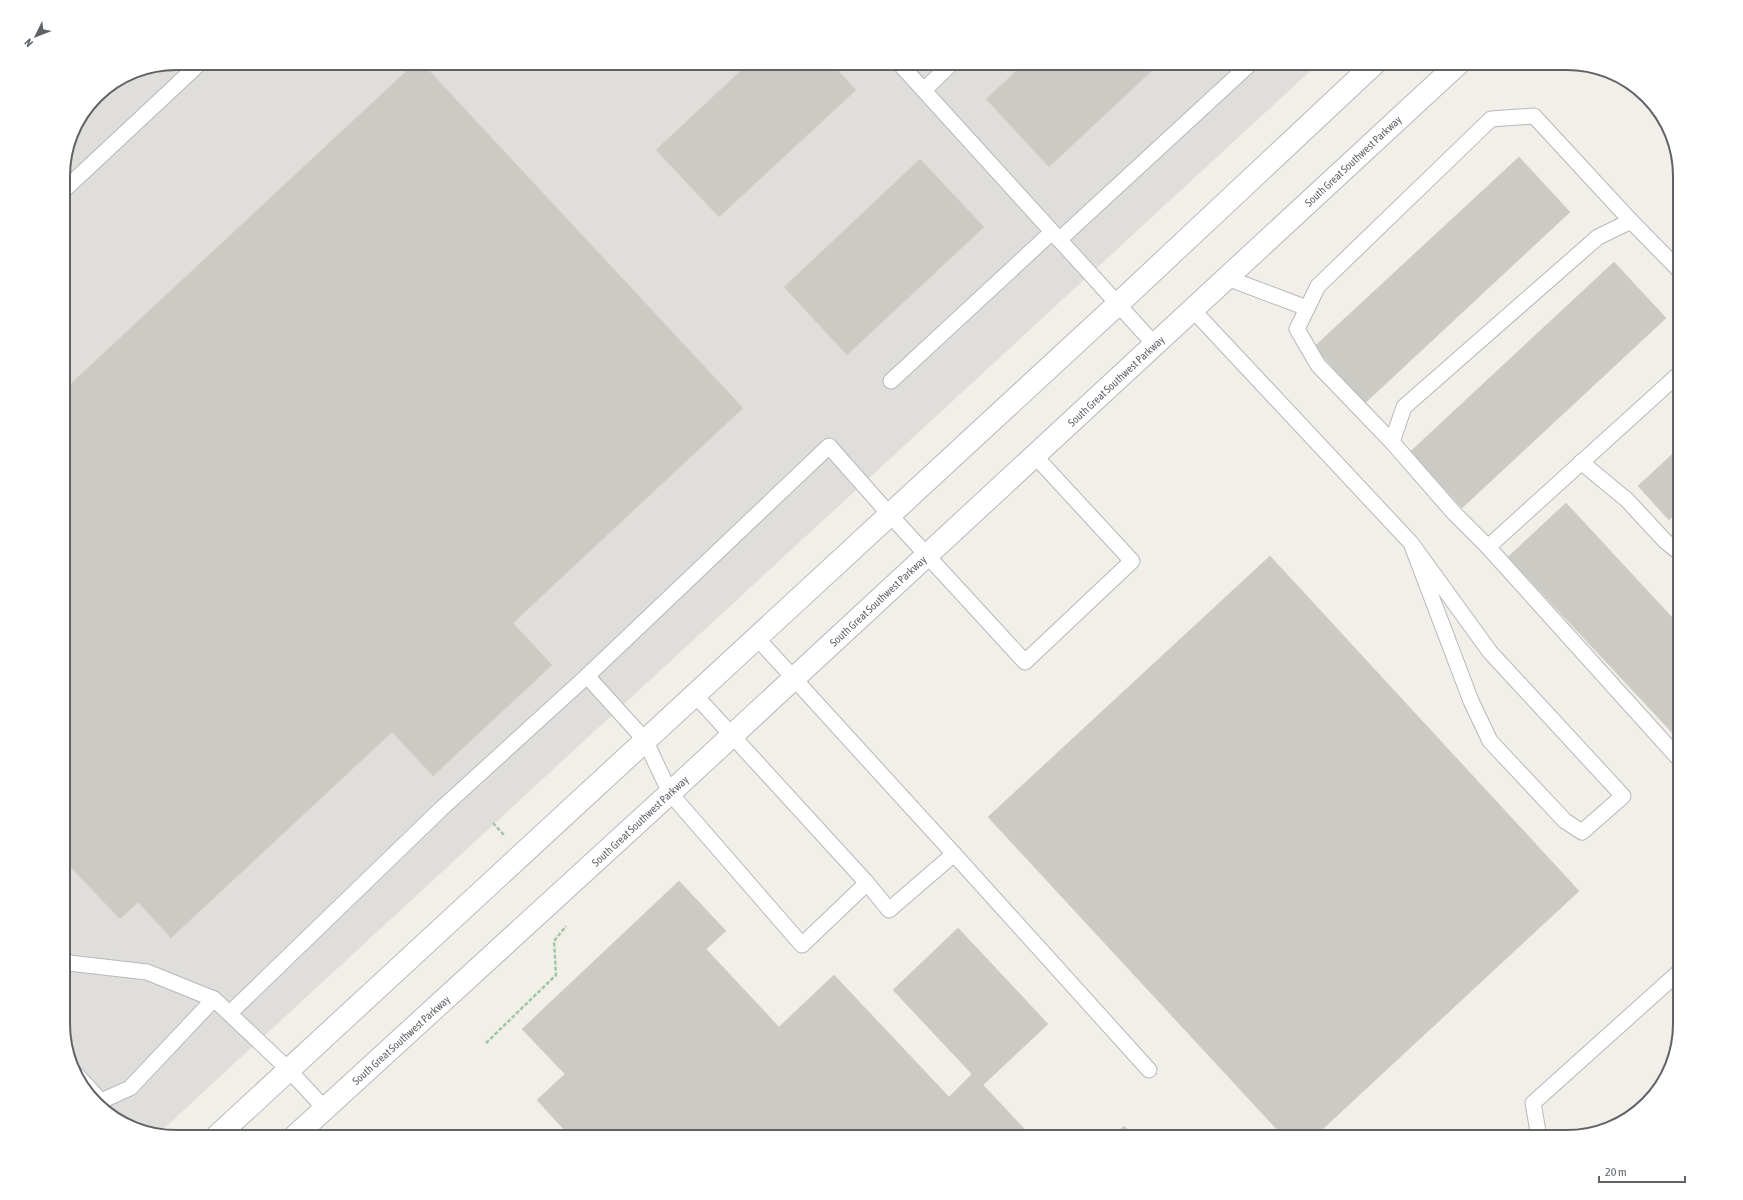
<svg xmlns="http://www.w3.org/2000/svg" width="1743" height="1200" font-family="'Asap Condensed',sans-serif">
<rect width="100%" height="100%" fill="#f1efe8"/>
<!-- industrial -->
<polygon fill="#e0deda" points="176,63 1319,63 160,1132 113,1118 78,1080 63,1031 63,169 72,133 96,96 133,72"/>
<!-- building -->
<g fill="#cccac5" stroke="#d6d1c6">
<polygon points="415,63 422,63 743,408 513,623 552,665 433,776 392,732 171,938 138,902 120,919 63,859 63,391"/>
<polygon points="749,63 831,63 856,90 719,217 656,150"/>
<polygon points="1025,63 1160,63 1049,167 986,99"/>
<polygon points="1519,157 1570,212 1365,403 1314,347"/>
<polygon points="920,159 984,227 847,355 784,287"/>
<polygon points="1614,262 1666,318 1462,508 1410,452"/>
<polygon points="1680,447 1680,509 1669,520 1638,486"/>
<polygon points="1566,503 1680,626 1680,741 1508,557"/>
<polygon points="1270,556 1579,891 1314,1137 1284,1137 988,817"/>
<polygon points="679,881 726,931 706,949 779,1027 834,975 949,1097 972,1074 893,990 958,928 1048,1024 983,1085 1032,1137 571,1137 537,1100 565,1074 522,1029"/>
<polygon points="1124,1126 1134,1137 1112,1137"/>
</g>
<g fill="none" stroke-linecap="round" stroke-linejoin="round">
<!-- service casing -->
<g stroke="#b5b8bc" stroke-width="17">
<g id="service">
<polyline points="899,63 1155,345"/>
<polyline points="924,90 952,63"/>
<polyline points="63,191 200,63"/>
<polyline points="1059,240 1251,63"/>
<polyline points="1680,271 1631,221 1598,237 1404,407 1392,442 1454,513 1488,547 1680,373"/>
<polyline points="1227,278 1307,308"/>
<polyline points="1193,310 1411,543 1490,652 1623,796 1582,832 1565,821 1490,741 1471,701 1411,543"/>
<polyline points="891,381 1052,232"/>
<polyline points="1392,442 1318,365 1297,329 1318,286 1491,119 1534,116 1631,221"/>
<polyline points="1581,462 1627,500 1665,541 1680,553"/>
<polyline points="1488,547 1680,760"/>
<polyline points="757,638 954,854 889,910 867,883"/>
<polyline points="695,695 867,883 802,945 670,793 645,740 587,676 829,446 890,515 1025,662 1132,561 1035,456"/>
<polyline points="954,854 1149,1070"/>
<polyline points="63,957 69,963 147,972 214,999 289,1070 325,1109"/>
<polyline points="230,1013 441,809 587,676"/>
<polyline points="76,1074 101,1101 130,1088 214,999"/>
<polyline points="1539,1137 1533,1103 1680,971"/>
</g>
</g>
<!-- secondary casing -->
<g stroke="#b6babf" stroke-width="24">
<g id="secondary">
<polyline points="216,1137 1118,304 1375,63"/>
<polyline points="294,1137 670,793 1459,63"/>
</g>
</g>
<!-- path -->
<g stroke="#9cc7a9" stroke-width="2.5" stroke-dasharray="4 2" stroke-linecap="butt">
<polyline points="493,823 505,836"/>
<polyline points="486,1043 556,975 554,941 566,926"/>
</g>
<!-- service -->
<use href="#service" stroke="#fff" stroke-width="15"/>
<!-- secondary -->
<use href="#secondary" stroke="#fff" stroke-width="22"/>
</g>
<g text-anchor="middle" stroke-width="3" stroke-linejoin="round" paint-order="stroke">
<!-- street labels -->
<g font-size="11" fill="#5f6368" stroke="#fff">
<text transform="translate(1353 161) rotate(-43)" y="4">South Great Southwest Parkway</text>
<text transform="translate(1116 381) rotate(-43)" y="4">South Great Southwest Parkway</text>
<text transform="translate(878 601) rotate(-43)" y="4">South Great Southwest Parkway</text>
<text transform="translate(640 821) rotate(-43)" y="4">South Great Southwest Parkway</text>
<text transform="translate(401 1040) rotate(-42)" y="4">South Great Southwest Parkway</text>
</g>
</g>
<!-- crop -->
<path d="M0 0H1743V1200H0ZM176 70H1567A106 106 0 0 1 1673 176V1024A106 106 0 0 1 1567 1130H176A106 106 0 0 1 70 1024V176A106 106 0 0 1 176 70Z" fill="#fff" fill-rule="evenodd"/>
<path fill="none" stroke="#5f6368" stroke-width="2" d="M176 70H1567A106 106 0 0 1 1673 176V1024A106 106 0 0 1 1567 1130H176A106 106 0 0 1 70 1024V176A106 106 0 0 1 176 70Z"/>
<!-- north arrow -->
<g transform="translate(36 36) rotate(227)" stroke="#ffffff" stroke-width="3" paint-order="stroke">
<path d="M0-3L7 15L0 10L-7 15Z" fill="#5f6368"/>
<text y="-6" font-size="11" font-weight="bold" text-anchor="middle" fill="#5f6368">N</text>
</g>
<!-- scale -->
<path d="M1599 1176v6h86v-6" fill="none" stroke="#5f6368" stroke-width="2"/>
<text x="1605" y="1176" font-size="12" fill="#5f6368" stroke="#ffffff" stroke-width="3" paint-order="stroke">20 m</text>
</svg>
